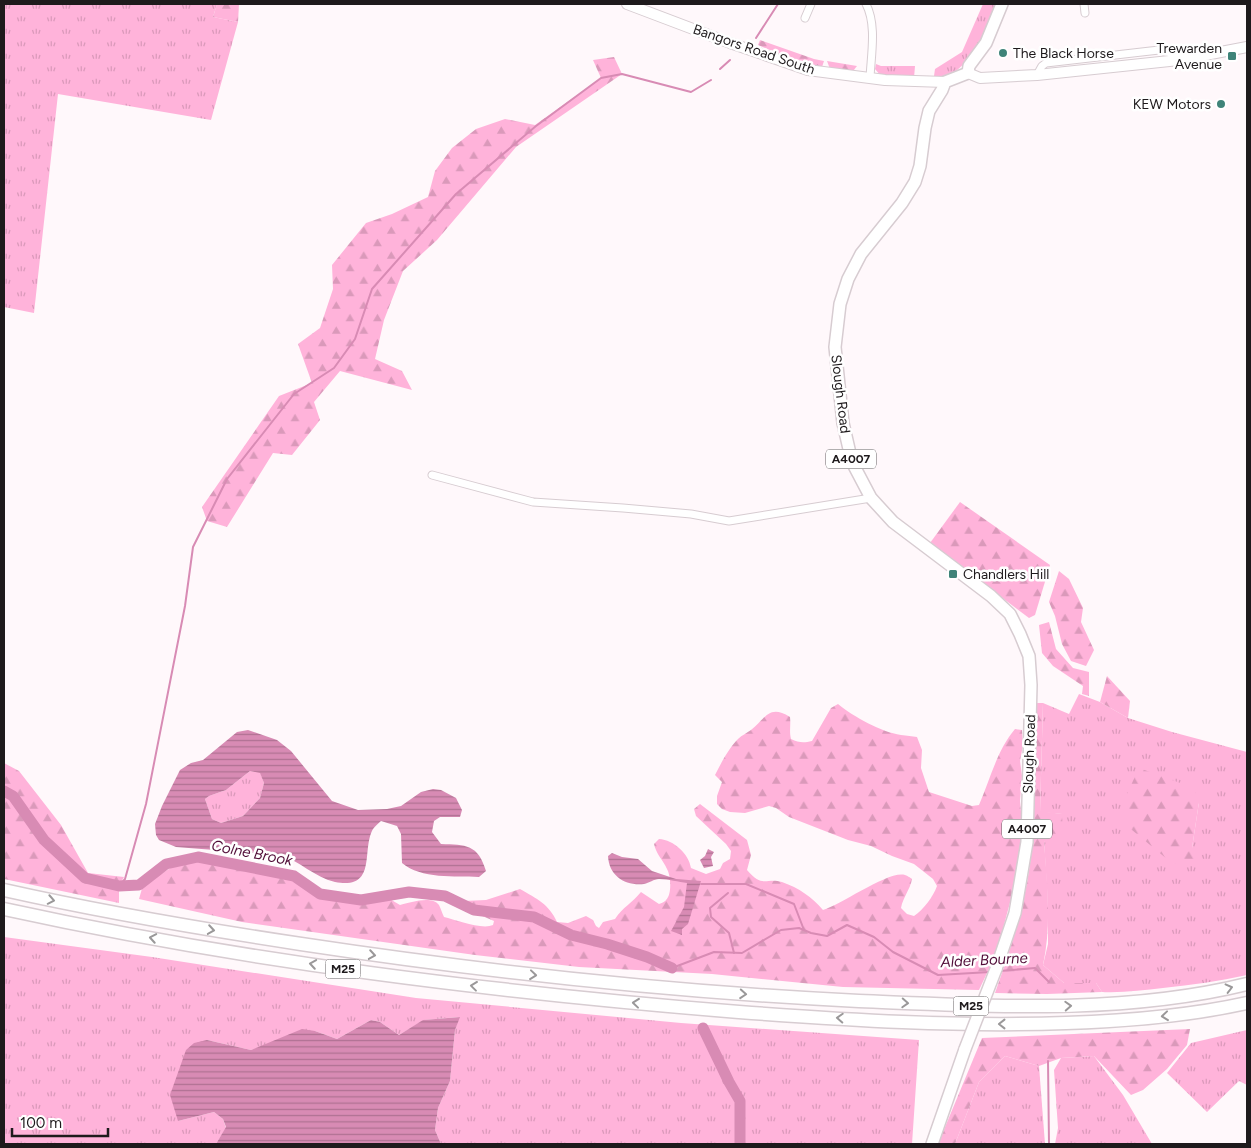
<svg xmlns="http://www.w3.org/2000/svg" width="1251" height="1148" font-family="Figtree,sans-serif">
<defs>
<pattern id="grass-tufts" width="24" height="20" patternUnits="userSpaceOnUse" patternTransform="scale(1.25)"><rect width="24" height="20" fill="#ffb3da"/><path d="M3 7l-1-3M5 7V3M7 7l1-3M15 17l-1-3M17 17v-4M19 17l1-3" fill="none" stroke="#da99ba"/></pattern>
<pattern id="forest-firs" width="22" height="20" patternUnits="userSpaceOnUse" patternTransform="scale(1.25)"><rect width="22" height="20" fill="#ffb3da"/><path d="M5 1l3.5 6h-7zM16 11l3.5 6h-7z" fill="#da99ba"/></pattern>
<pattern id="water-rules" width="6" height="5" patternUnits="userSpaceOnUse" patternTransform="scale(1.25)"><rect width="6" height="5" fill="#d88bb4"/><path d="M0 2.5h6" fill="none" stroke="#af7192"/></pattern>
</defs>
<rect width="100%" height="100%" fill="#fff8fb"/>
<!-- grass -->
<g fill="url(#grass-tufts)" fill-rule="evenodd">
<polygon points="4,4 217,4 213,17 238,22 211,120 58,94 34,313 4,307"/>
<polygon points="983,4 998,4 985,38 969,59 954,73 945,76 934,76 935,69 962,52"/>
<polygon points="876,64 881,66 915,66 914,78 881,76 875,69"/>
<path d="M1079,694L1100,702L1128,718L1172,732L1247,752V975C1219,981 1192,985 1163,988C1143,990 1123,993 1102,992L1096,983H1064L1043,965L1048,944V905L1044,840L1062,814L1040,812L1043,703L1069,714ZM1199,802L1192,848L1173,864Z"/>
<polygon points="250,771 260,772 264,783 260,798 243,816 221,823 212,819 205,799 209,796 226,790"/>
<polygon points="4,937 152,957 416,998 681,1023 919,1040 912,1144 441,1144 435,1130 438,1108 450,1081 455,1030 459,1017 424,1020 399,1035 380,1022 371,1020 337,1039 315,1031 251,1050 207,1040 178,1121 214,1112 223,1119 226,1128 216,1144 4,1144"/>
<polygon points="1247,1030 1247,1085 1239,1081 1207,1112 1167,1073 1191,1043"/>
<polygon points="1005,1056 1039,1066 1045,1144 955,1144 979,1082"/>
<polygon points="1094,1056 1123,1095 1152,1144 1055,1144 1058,1128 1054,1070 1061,1058"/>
</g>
<!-- forest -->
<g fill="url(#forest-firs)">
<polygon points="217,4 239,4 238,22 213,17"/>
<polygon points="760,40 814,59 824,61 822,67 787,57 758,45"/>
<polygon points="614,57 622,74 516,147 437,240 403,271 384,320 375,359 402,371 412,390 340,371 314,402 320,420 292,455 273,453 227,527 207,521 202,507 279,396 312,383 298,344 320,328 333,289 332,265 366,223 392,214 428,197 435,171 452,148 476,129 505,119 535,125 601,78 593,60"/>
<polygon points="827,61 857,66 853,71 830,69"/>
<polygon points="960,502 1050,565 1035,615 1029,618 930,543"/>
<polygon points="1059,571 1069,579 1083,608 1081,622 1094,650 1086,666 1071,661 1062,644 1055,616 1049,602"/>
<polygon points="1049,622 1056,649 1073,668 1089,672 1089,696 1082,694 1083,686 1053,666 1042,653 1039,625"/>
<polygon points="1107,676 1130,701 1128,718 1100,702"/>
<path d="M1035,703H1043L1040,811L1062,814L1063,835L1044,841C1047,882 1052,924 1043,965L1064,983H1096L1102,992L1047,994L995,993C1010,951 1024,908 1030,864C1036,811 1033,756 1035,703Z"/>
<path d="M838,704C854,717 881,732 901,735C907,736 912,736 917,737L922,750L921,768L929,792L972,806L979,805C990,780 997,750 1015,729L1022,730L1023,745L1020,761L1022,776L1020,801L1023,832L1014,888L996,954L979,990L843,987L712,974L579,967L475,955L242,922L139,899L143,885L177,864L201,861L294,878L316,895L356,903L388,898L400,905C410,903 431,895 439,905C441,909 442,913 444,917C456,920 482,930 493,925L494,921L459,906L463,901L486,900L520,889C537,899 549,904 557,922L568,923L586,916L593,920L596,926L599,928L603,922L615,919C623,907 632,903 641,892L659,904C660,904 666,901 666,900C672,894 671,876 667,869C663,860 656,854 654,844L659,839C674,840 689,854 691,868L706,874L720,869L723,863L730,859L731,851L726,844L696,816L694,809L700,804L747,840L751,855L747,870C763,889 766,877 782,882C799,888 812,897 823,910C841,905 889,870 905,875C906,875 911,878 912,879C910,890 903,897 901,908L907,914L914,916C924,909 933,897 937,886L933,879L914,864L892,856L871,846L848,840L789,817L776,808L769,806L745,813L730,812L722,809L717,804V796L722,782L715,775C721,763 729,748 738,739C742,735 747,733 751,730C766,718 769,704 790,717C791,725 789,731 791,739C799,743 804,743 812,741L831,708Z"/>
<polygon points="4,763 19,771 61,825 88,873 124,877 119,886 119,903 4,879"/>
<polygon points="1139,768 1194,788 1199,802 1192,848 1195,863 1173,864 1126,825 1126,796"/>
<polygon points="1190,1029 1187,1045 1167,1069 1143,1090 1131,1095 1094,1056 1061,1058 1039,1066 1005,1056 979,1082 955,1144 938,1144 982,1038"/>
</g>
<!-- water -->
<g fill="url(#water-rules)" fill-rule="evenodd">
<path d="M248,730L277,740L291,751L332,801L358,810L387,809L401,806L421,792L433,789L441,790L456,798L462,810L460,817H440L434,821L432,832L441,844C466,845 478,844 486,871L479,877C455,876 421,879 402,863L401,834L397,826L381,821C378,824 375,826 373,829C361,850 378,890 335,882C314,877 300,861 280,855L176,847L159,840L156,835L155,824L162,806L180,770L191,763L203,760L237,732ZM250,771L260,773L264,783L260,798L243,816L221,823L212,819L205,799L209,796L226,790Z"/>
<polygon points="708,849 714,852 711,857 713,866 704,868 700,860 705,856"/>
<path d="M612,853L622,857L638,859L652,871L676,879L701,881L688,924L682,929V935L671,931L684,907L687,883C679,882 668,879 659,879C654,879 649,883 644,884C625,886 609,876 608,856Z"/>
<polygon points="460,1017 455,1030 450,1081 438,1108 435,1130 441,1144 216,1144 226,1127 223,1119 214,1112 178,1121 170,1095 186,1050 194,1043 207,1040 251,1050 302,1029 315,1031 337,1039 371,1020 380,1022 399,1035 423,1020"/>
</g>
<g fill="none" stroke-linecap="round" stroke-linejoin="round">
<!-- stream -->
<g stroke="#d88bb4" stroke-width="2">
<polyline points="756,38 778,4"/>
<polyline points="720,69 730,60"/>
<polyline points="701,884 746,884 794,904 804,930"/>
<polyline points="119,886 125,879 146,804 185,606 193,547 227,479 294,394 334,368 355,339 372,289 456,194 536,126 601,78 622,74 691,92 711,80"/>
<polyline points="728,893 710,908 711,917 729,933 734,953"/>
<polyline points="672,968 714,952 742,953 781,930 799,928 811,933 827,936 847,925 874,937 893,952 938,975 990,972"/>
<polyline points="1000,971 1035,968 1049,982"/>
<polyline points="1048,1061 1049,1144"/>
</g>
<!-- river -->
<g stroke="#d88bb4" stroke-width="11">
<polyline points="4,791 13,796 44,840 85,878 119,886 139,885 166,864 198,857 294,876 320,894 361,900 409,892 445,896 474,910 534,917 571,935 607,944 647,957 672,968"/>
<polyline points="703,1028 729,1082 740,1101 740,1144"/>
</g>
<!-- street casing -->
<g stroke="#d7ccd1" stroke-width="9">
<g id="street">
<path d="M866,4C877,25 871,55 870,78"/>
<polyline points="1084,4 1085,13"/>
<polyline points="805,18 811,4"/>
<polyline points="1037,75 1042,66 1046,63 1159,50 1171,53 1179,60"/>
<polyline points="432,475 533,502 623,508 691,514 729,521 871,498"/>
</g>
</g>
<!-- secondary casing -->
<g stroke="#d7ccd1" stroke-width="12">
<g id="secondary">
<polyline points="627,4 730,43 808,70 885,80 945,82"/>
<polyline points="968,73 980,78 1037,75 1179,60 1247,47"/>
</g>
</g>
<!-- primary casing -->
<g stroke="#d7ccd1" stroke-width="14">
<g id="primary">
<polyline points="996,969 1015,913 1027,842 1031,685 1029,656 1020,634 1010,614 991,596 893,522 871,498 852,462 843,423 835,347 840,304 848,279 861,254 902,203 915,182 920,166 925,128 929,111 942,90 945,82 968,73 969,66 986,43 1002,4"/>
<polyline points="932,1144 965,1049"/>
</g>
</g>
<!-- highway casing -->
<g stroke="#d7ccd1" stroke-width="15">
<g id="highway">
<path d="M4,890C102,912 202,929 301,944C486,972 672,992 859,1001C988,1006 1121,1015 1247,984"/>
<path d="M4,909C246,962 492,992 739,1012C848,1020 957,1027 1066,1023C1127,1021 1188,1016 1247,1003"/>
</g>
</g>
<!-- street -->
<use href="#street" stroke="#fff" stroke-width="7"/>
<!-- secondary -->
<use href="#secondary" stroke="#fff" stroke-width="10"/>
<!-- primary -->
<use href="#primary" stroke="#fff" stroke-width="11"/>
<!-- highway -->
<use href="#highway" stroke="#fff" stroke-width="12"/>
<!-- primary-bridge casing -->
<g stroke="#d7ccd1" stroke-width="14" stroke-linecap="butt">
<polyline id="primary-bridge" points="965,1049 996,969"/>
</g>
<!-- primary-bridge -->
<use href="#primary-bridge" stroke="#fff" stroke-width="11"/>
</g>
<!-- one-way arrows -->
<defs><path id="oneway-chevron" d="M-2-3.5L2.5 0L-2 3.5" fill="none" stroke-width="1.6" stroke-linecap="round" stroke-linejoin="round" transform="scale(1.25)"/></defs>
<g stroke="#9a9899">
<use href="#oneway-chevron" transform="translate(51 900) rotate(11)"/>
<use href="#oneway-chevron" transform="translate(211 930) rotate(9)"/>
<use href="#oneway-chevron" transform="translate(153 938) rotate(-170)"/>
<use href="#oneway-chevron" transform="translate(372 955) rotate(9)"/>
<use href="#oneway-chevron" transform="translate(313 964) rotate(-171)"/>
<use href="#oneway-chevron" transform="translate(533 975) rotate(6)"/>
<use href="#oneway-chevron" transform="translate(474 986) rotate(-173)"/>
<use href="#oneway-chevron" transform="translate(1229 988) rotate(-14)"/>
<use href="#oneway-chevron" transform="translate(743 994) rotate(4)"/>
<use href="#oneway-chevron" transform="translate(636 1003) rotate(-174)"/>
<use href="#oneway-chevron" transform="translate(905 1003) rotate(3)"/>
<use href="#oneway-chevron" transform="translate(1068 1006) rotate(-3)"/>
<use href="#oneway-chevron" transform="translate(1165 1016) rotate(174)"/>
<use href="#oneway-chevron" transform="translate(840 1018) rotate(-177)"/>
<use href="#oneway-chevron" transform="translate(1002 1024) rotate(-180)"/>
</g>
<!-- markers -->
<g fill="#3f8479" stroke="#fff" stroke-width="2">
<circle cx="1003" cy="53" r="5"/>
<rect x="1227" y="51" width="10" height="10" rx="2.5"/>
<circle cx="1221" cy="104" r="5"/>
<rect x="948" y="569" width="10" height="10" rx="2.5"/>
</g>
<g text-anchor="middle" stroke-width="5" stroke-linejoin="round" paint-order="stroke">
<!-- shield labels -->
<g fill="#fff" stroke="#625f60" stroke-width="1">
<rect x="826" y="449.5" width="50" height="19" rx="4"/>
<rect x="1002" y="819.5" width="50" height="19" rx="4"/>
<rect x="325.5" y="959.5" width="35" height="19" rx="4"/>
<rect x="953.5" y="996.5" width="35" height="19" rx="4"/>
</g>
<g font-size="12" font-weight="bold" fill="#1e1a1c">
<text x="851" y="463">A4007</text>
<text x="1027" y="833">A4007</text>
<text x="343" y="973">M25</text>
<text x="971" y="1010">M25</text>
</g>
<!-- poi labels -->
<g font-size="14" fill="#1e1a1c" stroke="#fff" text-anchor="end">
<text x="1222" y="53">Trewarden<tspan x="1222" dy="16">Avenue</tspan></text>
<text x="1013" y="58" text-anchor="start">The Black Horse</text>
<text x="1211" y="109">KEW Motors</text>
<text x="963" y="579" text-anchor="start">Chandlers Hill</text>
</g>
<!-- street labels -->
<g font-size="14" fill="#1e1a1c" stroke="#fff">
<text transform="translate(754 49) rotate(19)" y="5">Bangors Road South</text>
<text transform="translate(841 394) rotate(83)" y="5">Slough Road</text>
<text transform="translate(1029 754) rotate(-88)" y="5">Slough Road</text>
</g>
<!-- water labels -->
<g font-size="15" font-style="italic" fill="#510d38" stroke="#fff">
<text transform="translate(252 853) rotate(11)" y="5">Colne Brook</text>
<text transform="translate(984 960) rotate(-3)" y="5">Alder Bourne</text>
</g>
</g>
<!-- border -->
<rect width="1251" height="1148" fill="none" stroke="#1e1a1c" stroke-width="10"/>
<!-- scale -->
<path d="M12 1128v8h96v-8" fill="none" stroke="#1e1a1c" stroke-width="2.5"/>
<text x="20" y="1128" font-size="15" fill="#1e1a1c" stroke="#ffffff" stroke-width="4" paint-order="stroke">100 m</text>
</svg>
